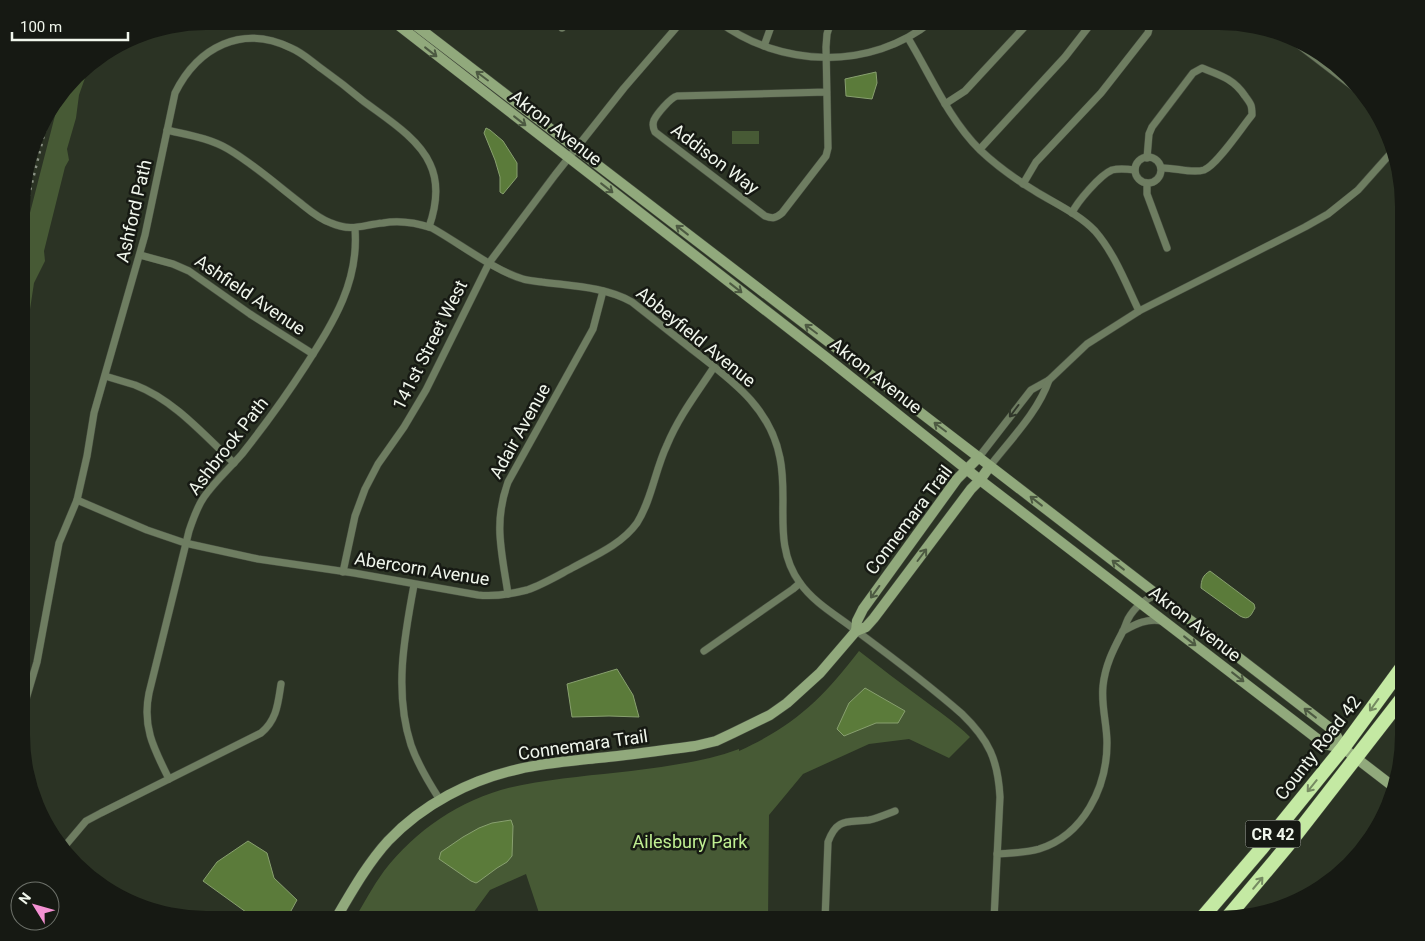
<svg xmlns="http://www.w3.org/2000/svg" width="1425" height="941" font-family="Roboto,sans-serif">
<rect width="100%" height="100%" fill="#2b3324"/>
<!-- green -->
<g fill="#475a35">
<polygon points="90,64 79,95 76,118 67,149 69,160 65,167 44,251 45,261 34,283 25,342 23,349 23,240 59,100 84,67"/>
<rect x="732" y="131" width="27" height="13"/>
<path d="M859,651C880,667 900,683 921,698C938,711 955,722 970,737L949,758L909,739L869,744L803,774L769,815L768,920H583L564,916L541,919L526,874L490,890L468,920H354C364,903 373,886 384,871C418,827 468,795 522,785C558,778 595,775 631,771C668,766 704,762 739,749V751C794,726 823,698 859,651Z"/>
</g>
<!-- water -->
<g fill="#5b7b3a" stroke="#88a06f">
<polygon points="876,72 877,83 872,99 846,96 845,79"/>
<polygon points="486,128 490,130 503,141 517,163 517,177 503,194 500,192 500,177 495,160 484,133"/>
<path d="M1210,571L1254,604L1255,608C1251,615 1249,621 1240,616L1201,588C1201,580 1203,575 1210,571Z"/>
<polygon points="617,669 633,695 639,717 609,716 572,717 567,684"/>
<polygon points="865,688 905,711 898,723 876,723 844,736 837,729 849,703"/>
<polygon points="511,820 513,826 512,856 507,862 497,868 478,882 476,883 471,881 439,859 441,852 463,837 479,828 492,823"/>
<polygon points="248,841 267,853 274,878 297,900 286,920 257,920 203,881 217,862"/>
</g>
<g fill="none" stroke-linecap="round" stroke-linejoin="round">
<!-- street casing -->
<g stroke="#474e40" stroke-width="8">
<g id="street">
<polyline points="561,21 562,28"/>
<path d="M718,21C780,68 871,71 932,21"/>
<polyline points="1286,35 1355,88"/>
<path d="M908,38C931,76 948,118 980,150C997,166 1015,179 1035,191C1054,203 1079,214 1095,231C1115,254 1126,284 1139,311"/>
<polyline points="764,46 773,21"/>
<path d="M827,92L677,96C670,98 657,114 654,120C652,125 653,128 655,132L765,216C773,219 776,218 782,213L826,156L828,148L826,47L827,34L831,21"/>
<polyline points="945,104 965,91 1030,21"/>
<path d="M167,130C188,135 209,138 228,149C252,163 277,185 299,202C309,210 319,219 331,223C352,232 362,225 383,223C399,220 417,223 432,228C459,243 495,271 523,279C529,281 536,281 542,282C572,286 606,287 632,302C651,317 670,332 689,347C728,378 770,405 780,458C789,501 772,545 800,583C815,604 838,616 858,632C893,658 929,685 962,714C989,740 998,760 1000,797L994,919"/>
<polyline points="980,149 1065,57 1093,21"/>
<circle cx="1148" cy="170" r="13"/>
<path d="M1147,158L1149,134L1152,127L1193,73L1202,68C1220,75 1234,79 1245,96C1251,104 1252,105 1252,115C1242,127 1217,165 1204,170C1191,174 1174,167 1161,168"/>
<polyline points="1147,183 1147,194 1167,248"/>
<polyline points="1023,184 1036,162 1101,93 1148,33 1150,25 1149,21"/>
<path d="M1072,213C1077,202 1100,175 1112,170C1119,168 1128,169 1135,170"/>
<polyline points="140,255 173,264 189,271 250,314 313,354"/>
<path d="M105,376C115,379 125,382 135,385C174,400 204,435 234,463"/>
<polyline points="979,457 1031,390 1049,380 1087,344 1139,311 1305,227 1328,214 1358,190 1391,153"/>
<path d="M990,466C1011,439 1038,412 1049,380"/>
<path d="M77,500L147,530L185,543L258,559L354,573L478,595C494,597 511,594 527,590C542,585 557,576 572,568C594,556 621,545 637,523C652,499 655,470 667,445C679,416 697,393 714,367"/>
<polyline points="343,572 355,516 365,489 378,464 404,427 426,390 489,263 555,175 624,88 682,21"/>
<path d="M414,585C404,638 394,693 411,745C418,765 429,783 440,800"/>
<path d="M508,594C502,553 493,523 508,482L593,329L603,291"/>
<path d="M1123,631C1136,624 1147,618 1162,621"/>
<polyline points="704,651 793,589 800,583"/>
<path d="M23,709L37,662L59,543L77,500L87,456L94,413L145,235L175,93C198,47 242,24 291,48C303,53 312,62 322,69C336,79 349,89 362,100C384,117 418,137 430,164C440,185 436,207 429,227"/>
<path d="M169,779C154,749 142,727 149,693L189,531C193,519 197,507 204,497C215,481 230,468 242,454C265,425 286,396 306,365C334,321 359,282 355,229"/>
<path d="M64,847L86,821L101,813L261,733C277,720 278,703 281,684"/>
<path d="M997,854C1011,853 1025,853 1039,849C1084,835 1107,787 1107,743C1107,724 1101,706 1103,686C1105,666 1113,650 1122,633C1125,628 1126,623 1128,619C1135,606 1145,600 1157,594"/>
<path d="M825,920L828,842C837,817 848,823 869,820C878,818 887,814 895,811"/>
</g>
</g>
<!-- secondary casing -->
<g stroke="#474e40" stroke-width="11">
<g id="secondary">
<polyline points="393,21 827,358 980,480 1324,744 1343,748"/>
<polyline points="410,21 990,466 1334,731 1343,748 1395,788"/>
<polyline points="856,631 857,621 863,609 957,479 979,457"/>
<path d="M335,920C351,893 367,864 388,841C423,804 470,780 519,769C545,763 571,761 598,758C630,755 663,750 695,746L716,741L733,733L770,715L787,703L820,673L856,631L866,627L874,618L971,489L980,480L990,466"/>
</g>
</g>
<!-- highway casing -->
<g stroke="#474e40" stroke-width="15">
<g id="highway">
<polyline points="1201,919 1261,849 1343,748 1403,666"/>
<polyline points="1226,919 1288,845 1403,697"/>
</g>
</g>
<!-- street -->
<use href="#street" stroke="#6e7d61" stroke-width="7"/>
<!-- secondary -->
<use href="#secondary" stroke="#91a97c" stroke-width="10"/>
<!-- highway -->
<use href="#highway" stroke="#c4e9a3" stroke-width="14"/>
<!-- rail -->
<polyline stroke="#8a9184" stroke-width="2.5" stroke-dasharray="2.5 5" stroke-linecap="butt" points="23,219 50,111"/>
</g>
<!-- one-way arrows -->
<defs><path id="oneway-shaft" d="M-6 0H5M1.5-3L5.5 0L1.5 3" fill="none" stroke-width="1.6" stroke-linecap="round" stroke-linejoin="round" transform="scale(1.25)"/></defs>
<g stroke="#4d5a42">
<use href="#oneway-shaft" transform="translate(431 52) rotate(38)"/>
<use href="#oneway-shaft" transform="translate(482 76) rotate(-143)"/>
<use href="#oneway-shaft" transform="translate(520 121) rotate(38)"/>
<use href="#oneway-shaft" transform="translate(607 188) rotate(38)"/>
<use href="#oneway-shaft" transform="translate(682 230) rotate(-142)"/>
<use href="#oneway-shaft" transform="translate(736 288) rotate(38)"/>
<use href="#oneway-shaft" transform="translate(811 329) rotate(-143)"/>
<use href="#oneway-shaft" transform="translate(940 427) rotate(-143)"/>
<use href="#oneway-shaft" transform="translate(1036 501) rotate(-142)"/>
<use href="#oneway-shaft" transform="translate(922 555) rotate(-53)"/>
<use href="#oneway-shaft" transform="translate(1118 565) rotate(-142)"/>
<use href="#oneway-shaft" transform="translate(875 592) rotate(126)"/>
<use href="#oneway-shaft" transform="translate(1190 641) rotate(38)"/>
<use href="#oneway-shaft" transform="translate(1238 677) rotate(38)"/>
<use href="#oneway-shaft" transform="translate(1310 713) rotate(-142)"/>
</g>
<use stroke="#30372a" href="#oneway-shaft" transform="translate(1014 411) rotate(127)"/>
<g stroke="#768b62">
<use href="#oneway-shaft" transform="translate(1374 705) rotate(126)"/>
<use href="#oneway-shaft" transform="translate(1312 786) rotate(129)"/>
<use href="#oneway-shaft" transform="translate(1258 883) rotate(-50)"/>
</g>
<g text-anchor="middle" stroke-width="5" stroke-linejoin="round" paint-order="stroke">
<!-- shield labels -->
<rect fill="#161913" stroke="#afb4ab" stroke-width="1" x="1245.5" y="820.5" width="55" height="27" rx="4"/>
<g font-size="16" font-weight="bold" fill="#f0f6ec">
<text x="1273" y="840">CR 42</text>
</g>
<!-- street labels -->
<g font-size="18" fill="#f0f6ec" stroke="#161913">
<text transform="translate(556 128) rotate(38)" y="6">Akron Avenue</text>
<text transform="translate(715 159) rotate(37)" y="6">Addison Way</text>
<text transform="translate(134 211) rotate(-77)" y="6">Ashford Path</text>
<text transform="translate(250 295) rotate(34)" y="6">Ashfield Avenue</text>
<text transform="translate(696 337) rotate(39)" y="6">Abbeyfield Avenue</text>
<text transform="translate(430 345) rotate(-63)" y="6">141st Street West</text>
<text transform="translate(876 376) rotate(38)" y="6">Akron Avenue</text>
<text transform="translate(520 431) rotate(-61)" y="6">Adair Avenue</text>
<text transform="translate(228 446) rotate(-52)" y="6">Ashbrook Path</text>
<text transform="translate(909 520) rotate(-53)" y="6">Connemara Trail</text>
<text transform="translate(422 569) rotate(9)" y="6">Abercorn Avenue</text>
<text transform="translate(1195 624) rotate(38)" y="6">Akron Avenue</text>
<text transform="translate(583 745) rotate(-8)" y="6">Connemara Trail</text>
<text transform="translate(1318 748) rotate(-52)" y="6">County Road 42</text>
</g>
<!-- park labels -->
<g font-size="18" fill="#c0ef92" stroke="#161913">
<text x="690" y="848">Ailesbury Park</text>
</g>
</g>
<!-- crop -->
<path d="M0 0H1425V941H0ZM206 30H1219A176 176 0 0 1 1395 206V735A176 176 0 0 1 1219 911H206A176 176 0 0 1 30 735V206A176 176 0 0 1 206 30Z" fill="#161913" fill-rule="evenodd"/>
<!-- north arrow -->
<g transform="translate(35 906) rotate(307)"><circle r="24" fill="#161913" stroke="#6d716a"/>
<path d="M0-4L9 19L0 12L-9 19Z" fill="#f491d3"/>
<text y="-8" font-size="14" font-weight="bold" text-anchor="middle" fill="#f0f6ec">N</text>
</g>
<!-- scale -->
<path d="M12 32v8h116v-8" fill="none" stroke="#f0f6ec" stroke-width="2.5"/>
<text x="20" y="32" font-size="15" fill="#f0f6ec" stroke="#161913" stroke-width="4" paint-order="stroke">100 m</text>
</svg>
